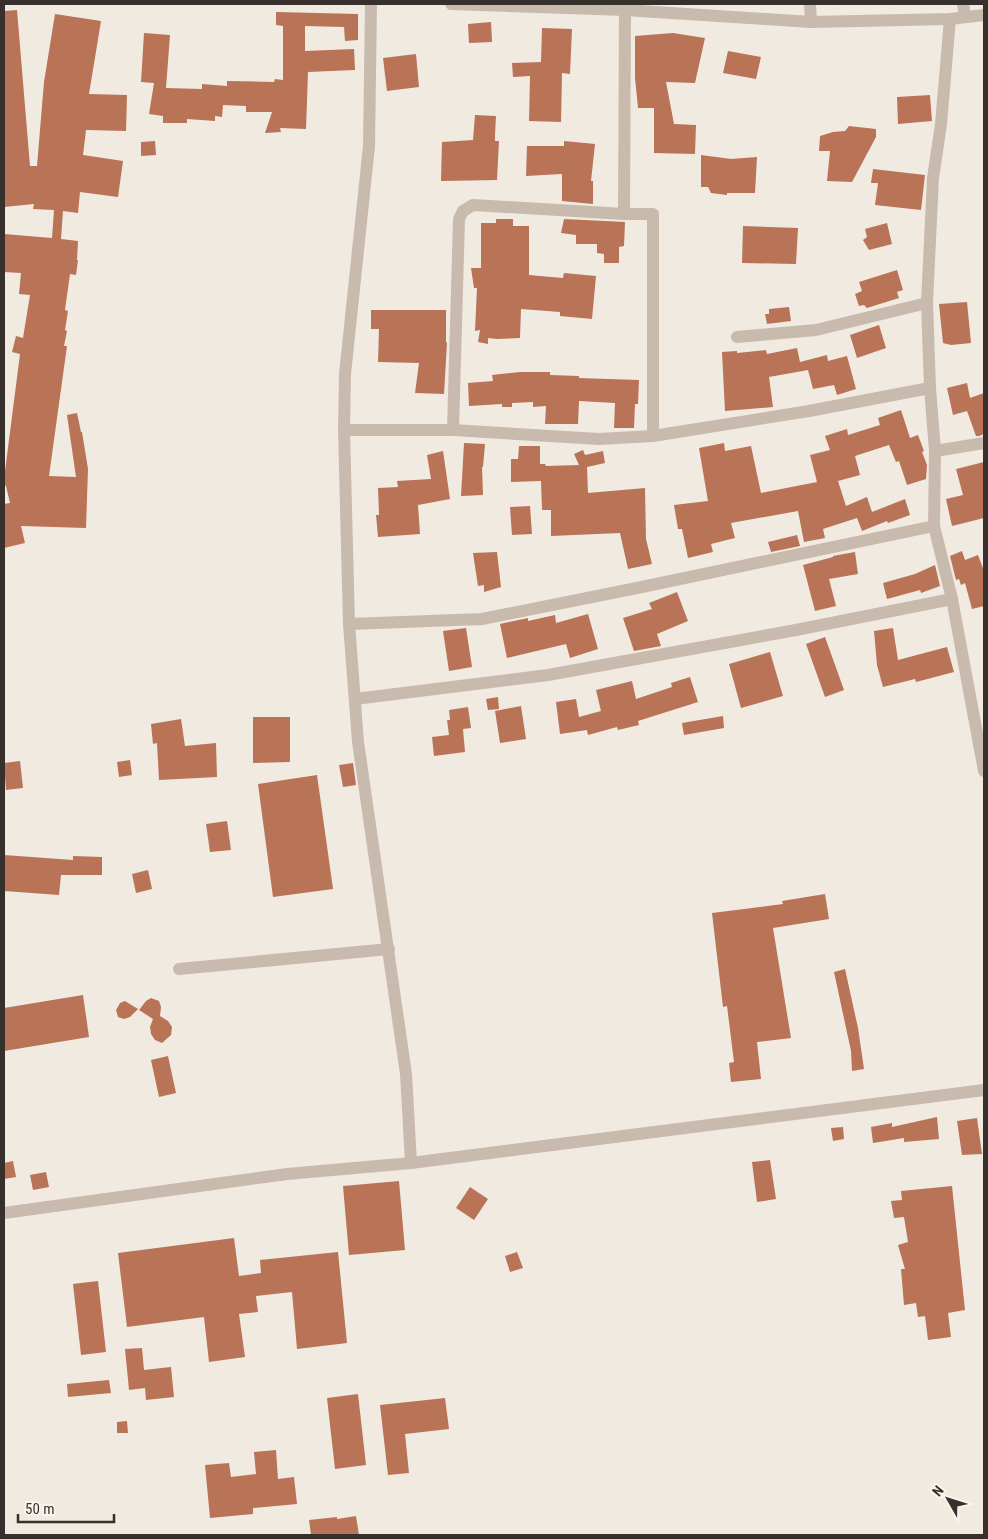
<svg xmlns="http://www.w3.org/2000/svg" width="988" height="1539" font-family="'Roboto Condensed',sans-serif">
<rect width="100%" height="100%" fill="#f1eae1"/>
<!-- building -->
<g fill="#b97357">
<polygon points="17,10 30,166 37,166 44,82 55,14 101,21 89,94 127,95 126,131 86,130 83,155 123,161 118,197 80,192 78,213 63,211 61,239 78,241 77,260 78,260 76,275 70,274 65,310 68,311 65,330 67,331 64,346 67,346 49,476 76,477 67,415 77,413 81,432 82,432 88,469 86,528 21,526 25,543 4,548 4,504 10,503 6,486 4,485 4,479 20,354 12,352 16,336 23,338 30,295 19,294 21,273 4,272 4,234 52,238 54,210 33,209 34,204 4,207 4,11"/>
<polygon points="276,12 358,14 358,40 345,41 344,27 305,26 305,51 354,49 355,70 308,72 306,129 280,128 281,132 265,133 272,112 246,112 246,106 223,105 222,117 215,116 215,121 187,119 187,123 163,123 163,116 149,114 154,83 141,82 144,33 170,35 166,88 202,89 202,84 227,86 227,81 274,82 275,79 283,80 283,26 276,25"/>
<polygon points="491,22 492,42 469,43 468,24"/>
<polygon points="542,28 572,29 570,74 562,73 561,122 529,121 530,76 513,77 512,63 541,62"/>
<polygon points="673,33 705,38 695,83 666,82 674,124 696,125 695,154 654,153 654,108 638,108 635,78 635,36"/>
<polygon points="728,51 761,57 756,79 723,73"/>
<polygon points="416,54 419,87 387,91 383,58"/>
<polygon points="930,95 932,121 898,124 897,97"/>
<polygon points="475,115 496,116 495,135 495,141 499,141 497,180 441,181 442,142 473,140"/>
<polygon points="849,126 876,129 876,137 852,182 827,181 830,151 819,151 820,136 833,132 845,131"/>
<polygon points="155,141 156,155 141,156 141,142"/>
<polygon points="564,141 595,144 591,181 593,181 593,204 562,201 562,174 526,176 527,146 564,146"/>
<polygon points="701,155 731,159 757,157 755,193 727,193 727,195 711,193 708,187 701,187"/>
<polygon points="873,169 925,175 921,210 875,205 878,183 871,183"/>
<polygon points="496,219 513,219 513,226 529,226 529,275 563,278 564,273 596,276 592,319 560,316 560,312 521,309 520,338 497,339 488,338 488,344 478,342 480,330 475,331 477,288 474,288 471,268 481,268 481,223 496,223"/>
<polygon points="564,219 625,222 624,246 619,247 619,263 604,263 604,254 597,253 597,244 576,244 576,235 561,233"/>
<polygon points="887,223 892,244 869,250 863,240 867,237 865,229"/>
<polygon points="743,226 798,228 796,264 742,263"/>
<polygon points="897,270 903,290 897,292 899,298 867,308 864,305 859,306 855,294 862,291 859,282"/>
<polygon points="967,302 971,343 951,345 943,343 939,304"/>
<polygon points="789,307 791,321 767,324 765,314 769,314 769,309"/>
<polygon points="371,310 446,310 446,342 447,343 444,394 415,393 419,363 378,362 379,329 371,329"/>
<polygon points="879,325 886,348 857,358 850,335"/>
<polygon points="797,348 800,362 827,355 828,361 847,356 856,389 837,395 834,385 813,389 808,370 769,377 773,407 725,411 722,352 737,351 737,353 766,350 767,354"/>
<polygon points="520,372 550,372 550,375 579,376 579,378 639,380 638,404 635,404 634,428 614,428 615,403 579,401 578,424 545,424 546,406 533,407 533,402 512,403 512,407 502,407 502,404 469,406 468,383 493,381 492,375"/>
<polygon points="967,383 970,398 984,393 984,434 979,436 976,436 967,411 953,415 947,388"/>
<polygon points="901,410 910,438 918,435 924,451 922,452 927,465 926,479 907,485 899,461 896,462 889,445 855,456 860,475 838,481 846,506 867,497 872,512 905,499 910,515 888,523 887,521 862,531 857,518 823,529 825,538 804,542 798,511 731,523 735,538 711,544 713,552 688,558 682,529 678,529 674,505 708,501 699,448 724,443 725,451 751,446 761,493 817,482 810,455 830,450 825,436 847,429 848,435 880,425 878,418"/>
<polygon points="464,443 485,444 483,467 482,467 483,495 461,496"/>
<polygon points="519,446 540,446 540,464 545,464 546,466 579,465 574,454 583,450 585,455 603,451 605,463 587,467 588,493 645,488 646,539 652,564 628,569 620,533 551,536 551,510 542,510 541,481 511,482 511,459 518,459"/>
<polygon points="443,451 450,499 418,505 420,534 378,537 376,515 379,515 378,488 398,487 397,481 431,479 427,455"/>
<polygon points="984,462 984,518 952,526 946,499 963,495 956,469"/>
<polygon points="530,506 532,534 512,535 510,507"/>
<polygon points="797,535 800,546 771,552 768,542"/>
<polygon points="962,551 965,560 978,555 984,571 984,606 972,609 965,583 961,585 959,579 956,580 950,556"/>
<polygon points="497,552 501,587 484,592 484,585 478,586 473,553"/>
<polygon points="855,552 858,574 829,579 836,606 815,611 803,565 833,557 833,556"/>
<polygon points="935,565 940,586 921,593 920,590 887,599 883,583 915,574"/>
<polygon points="677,592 688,621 657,634 661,646 634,651 623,618 652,609 649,603"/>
<polygon points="588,614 598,649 570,658 566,644 507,658 500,624 528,618 528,621 555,615 556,623"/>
<polygon points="466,628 472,667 449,671 443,631"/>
<polygon points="893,628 898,660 947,647 954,672 916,682 915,679 883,687 877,665 874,631"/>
<polygon points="825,637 844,690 825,697 806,644"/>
<polygon points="770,652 783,696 741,708 729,664"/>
<polygon points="690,677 698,702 638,721 639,725 618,730 617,727 588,735 587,730 560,734 556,702 576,699 579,717 601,711 596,690 632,681 636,699 672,687 671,683"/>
<polygon points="498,697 499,709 488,710 486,699"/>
<polygon points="521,706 526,739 500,743 495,711"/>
<polygon points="468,707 471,728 463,729 465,752 434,756 432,737 449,735 447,720 450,720 449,710"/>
<polygon points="723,716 724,728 684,735 682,723"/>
<polygon points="253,717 290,717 290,762 253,763"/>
<polygon points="181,719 185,746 216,743 217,777 159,780 157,743 153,744 151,724"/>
<polygon points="130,760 132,775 119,777 117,762"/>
<polygon points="20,761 23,788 6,790 4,763"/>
<polygon points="353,763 356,785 343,787 339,765"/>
<polygon points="317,775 333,889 273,897 258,784"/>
<polygon points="227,821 231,850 210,852 206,824"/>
<polygon points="4,855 73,860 73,856 102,857 102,875 61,875 59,895 4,891"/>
<polygon points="148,870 152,889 136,893 132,874"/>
<polygon points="825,894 829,919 773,928 791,1038 757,1042 761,1079 731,1082 729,1063 734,1062 727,1006 723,1007 712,913 783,904 782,901"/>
<polygon points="845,969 858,1028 864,1069 852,1071 851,1051 834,972"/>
<polygon points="83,995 89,1037 4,1051 4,1008"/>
<polygon points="151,998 159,1001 161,1007 160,1016 168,1021 172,1027 171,1035 162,1043 155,1040 151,1034 150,1027 153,1019 139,1010 146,1001"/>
<polygon points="125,1001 138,1009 130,1017 124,1019 118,1017 116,1010 120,1003"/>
<polygon points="168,1056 176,1093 159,1097 151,1060"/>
<polygon points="937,1117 939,1139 904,1142 904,1138 873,1143 871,1127 892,1123 892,1127"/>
<polygon points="977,1118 982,1154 962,1155 957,1121"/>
<polygon points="843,1127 844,1139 833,1141 831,1128"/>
<polygon points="770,1160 776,1199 757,1202 752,1162"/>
<polygon points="13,1161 16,1177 4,1179 4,1163"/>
<polygon points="46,1172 49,1187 33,1190 30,1175"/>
<polygon points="399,1181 405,1250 349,1255 343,1186"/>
<polygon points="952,1186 965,1310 948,1313 951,1337 928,1340 925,1316 918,1317 916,1303 904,1305 901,1269 905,1269 898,1245 908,1242 904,1217 894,1218 891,1201 902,1200 901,1191"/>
<polygon points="470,1187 488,1199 474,1220 456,1208"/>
<polygon points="234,1238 239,1276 261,1273 260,1260 338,1252 347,1343 297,1349 292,1292 256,1296 258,1312 239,1314 245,1357 209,1362 204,1317 127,1327 118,1253"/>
<polygon points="517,1252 523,1268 510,1272 505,1256"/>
<polygon points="98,1281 106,1352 81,1355 73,1284"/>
<polygon points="142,1348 144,1370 171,1367 174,1397 146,1400 145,1388 129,1390 125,1349"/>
<polygon points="109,1380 111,1393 68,1397 67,1384"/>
<polygon points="358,1394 366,1465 335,1469 327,1398"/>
<polygon points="445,1398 449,1429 405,1434 409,1473 388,1475 380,1405"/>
<polygon points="127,1421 128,1433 117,1433 117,1422"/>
<polygon points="276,1450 278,1479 294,1477 297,1504 253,1508 253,1514 210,1518 205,1465 229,1463 231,1477 256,1474 254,1452"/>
<polygon points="356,1516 359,1535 311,1535 309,1520 337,1517 337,1519"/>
</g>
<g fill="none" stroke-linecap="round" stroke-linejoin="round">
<!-- street -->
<g stroke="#c8bbae" stroke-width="12">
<polyline points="371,4 369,146 345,374 344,430 349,624 358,742 406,1074 411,1163"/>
<polyline points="451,4 625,10 811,22 950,19 984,15"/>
<polyline points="810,4 811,22"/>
<polyline points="963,4 965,17"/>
<polyline points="625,10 624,214 653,214 653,436"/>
<polyline points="950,19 941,124 933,178 927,303 930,388 935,451 934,526 952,599 984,771"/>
<polyline points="737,337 816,330 927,303"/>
<polyline points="344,430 453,430 599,439 653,436 809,411 930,388"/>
<polyline points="453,430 459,219 463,211 473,205 624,214"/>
<polyline points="935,451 984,443"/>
<polyline points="349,624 482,619 637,588 934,526"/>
<polyline points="355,699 548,675 796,630 952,599"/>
<polyline points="179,969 389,949"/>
<polyline points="4,1213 287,1174 411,1163 984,1090"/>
</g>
</g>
<!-- border -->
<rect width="988" height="1539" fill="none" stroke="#37302c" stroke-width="10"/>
<!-- north arrow -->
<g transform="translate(948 1499) rotate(309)" stroke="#f9f4ed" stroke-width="4" paint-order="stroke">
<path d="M0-4L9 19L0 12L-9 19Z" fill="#37302c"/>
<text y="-8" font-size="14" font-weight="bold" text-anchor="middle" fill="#37302c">N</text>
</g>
<!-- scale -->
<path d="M18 1514v8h96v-8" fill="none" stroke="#37302c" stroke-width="2.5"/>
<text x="25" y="1514" font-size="15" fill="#37302c" stroke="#f9f4ed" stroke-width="4" paint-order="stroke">50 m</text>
</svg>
